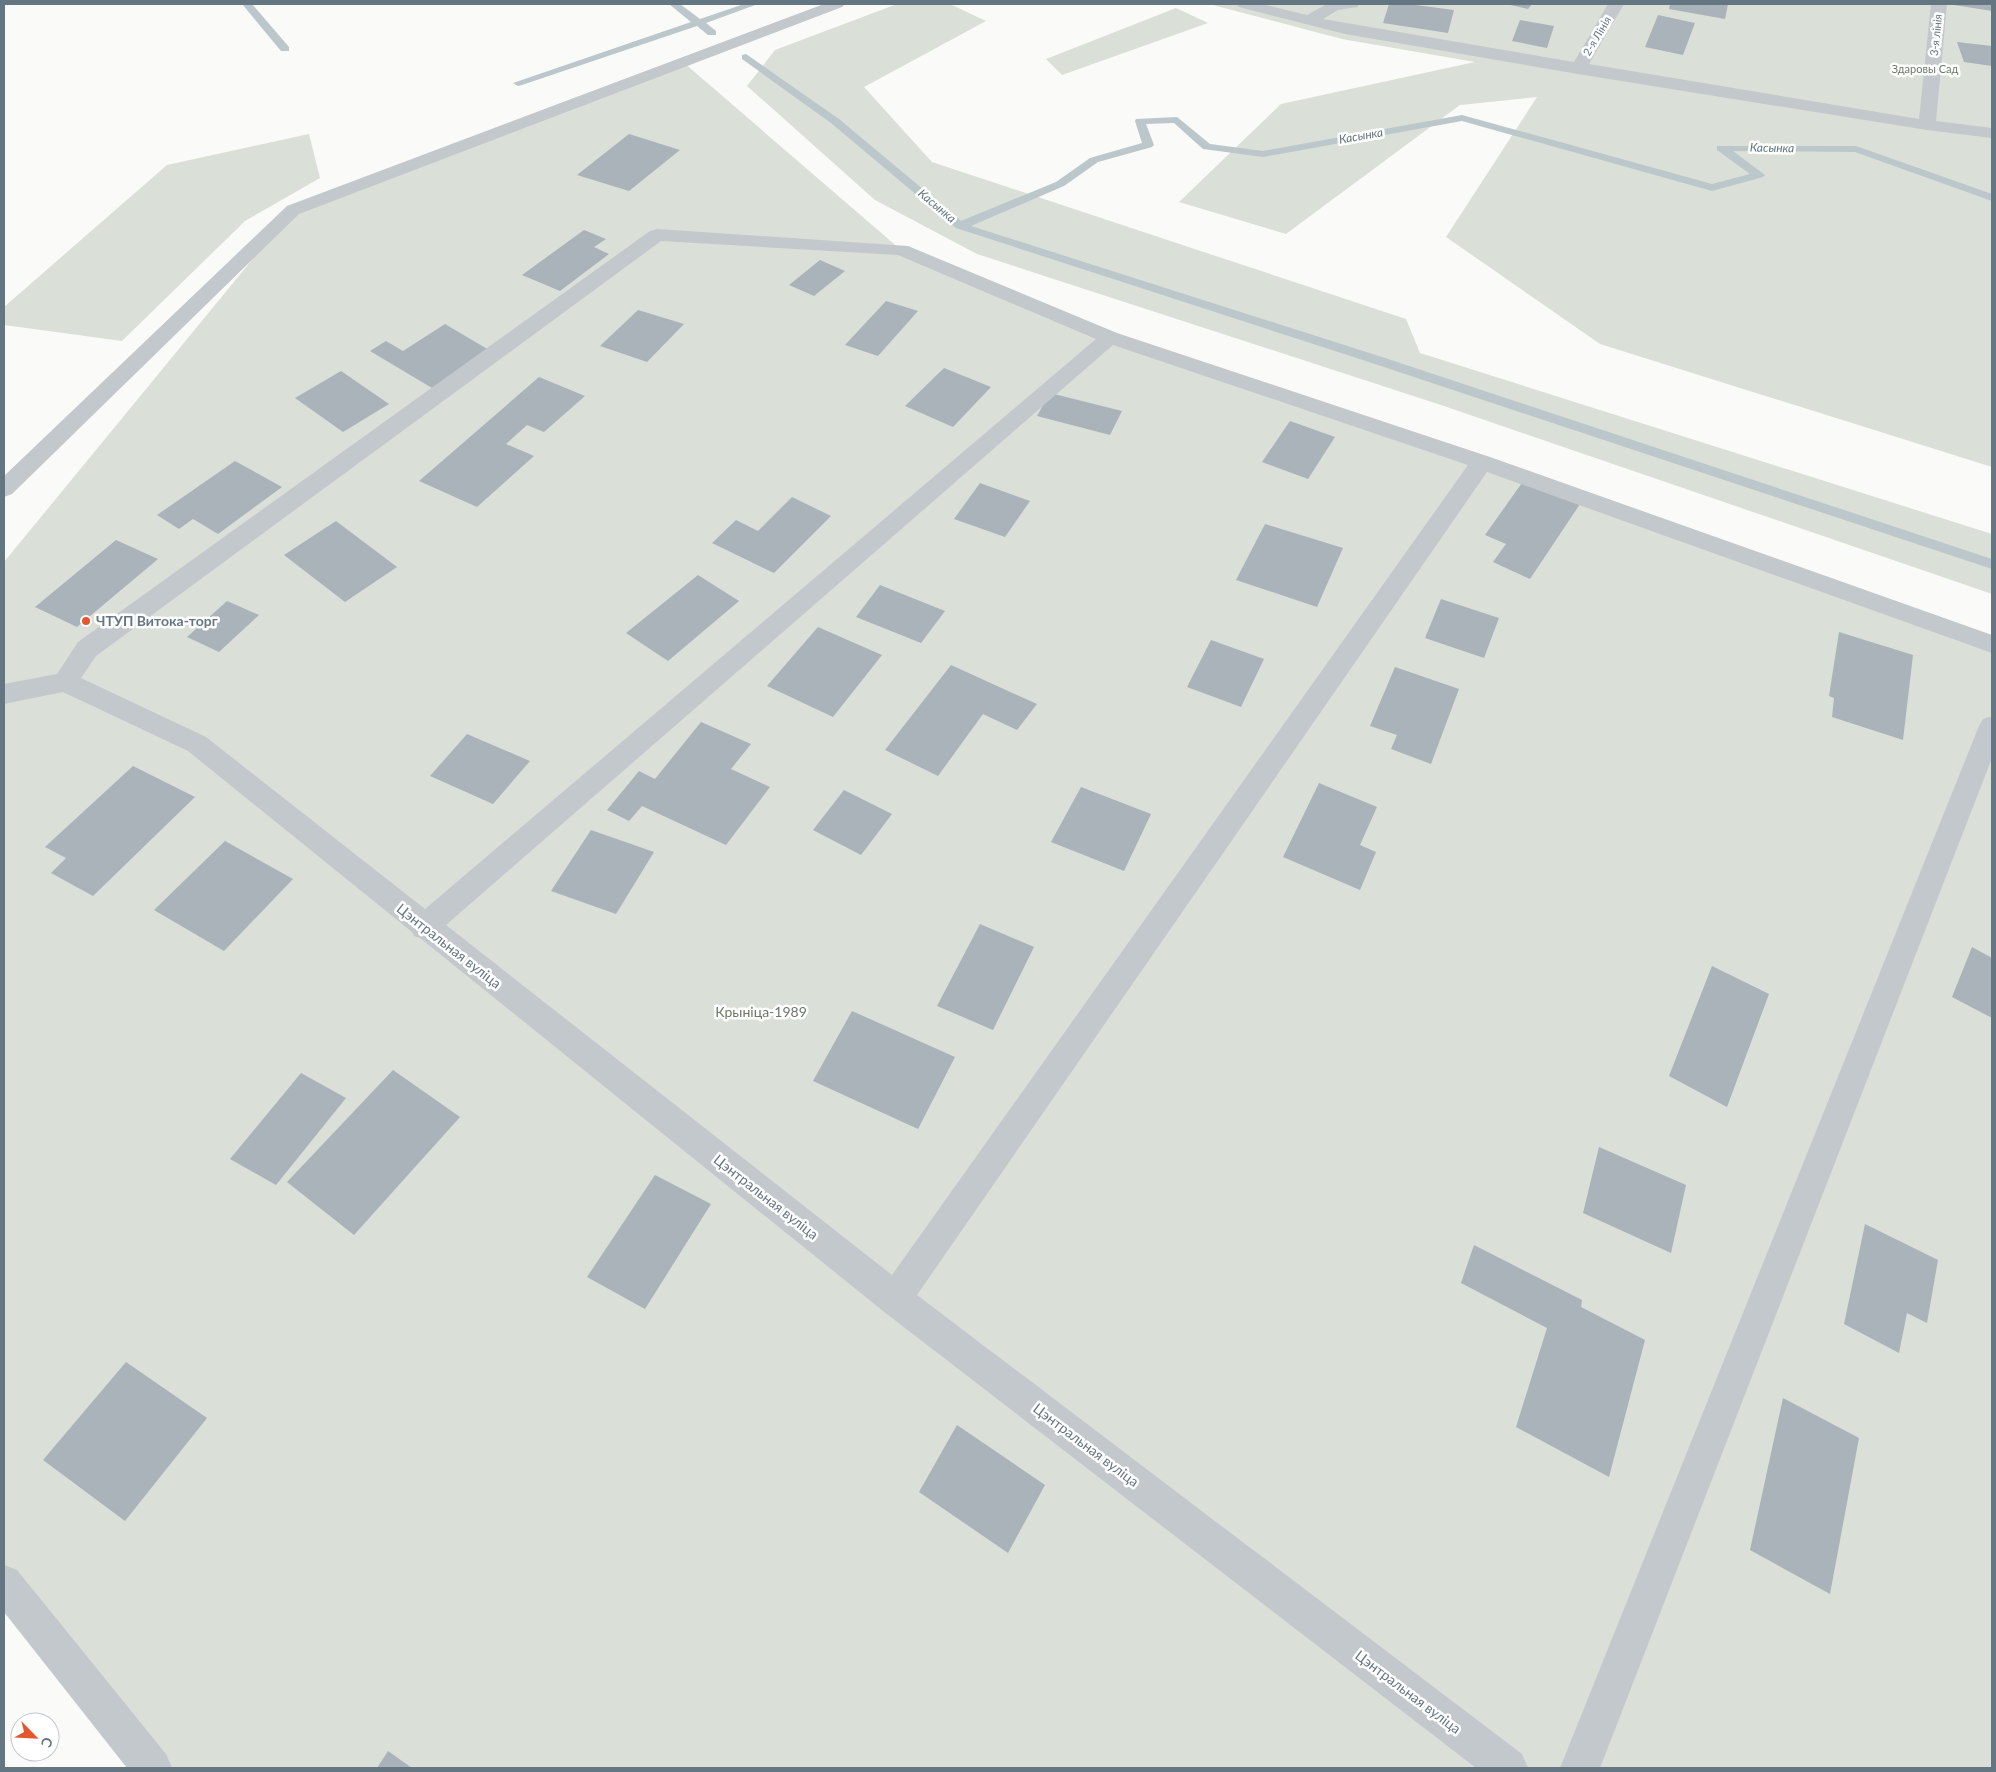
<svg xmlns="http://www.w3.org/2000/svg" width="1996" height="1772" font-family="Lato,sans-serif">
<rect width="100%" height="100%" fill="#fafaf8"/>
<!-- green -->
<g fill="#dadfd7">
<polygon points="897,4 950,4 986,21 864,87 932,162 1406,319 1420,353 1992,534 1992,594 1444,406 977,254 875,200 747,86 775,50"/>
<polygon points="1209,4 1992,4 1992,467 1600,344 1446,237 1537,97 1460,105 1286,234 1179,202 1281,104 1475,62 1342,39"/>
<polygon points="1176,8 1208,23 1062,75 1046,59"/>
<polygon points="683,62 901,250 1110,337 1482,462 1992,644 1992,1768 152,1768 4,1583 4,562 293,210"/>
<polygon points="309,134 320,178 245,221 122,341 4,325 4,307 167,165"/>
</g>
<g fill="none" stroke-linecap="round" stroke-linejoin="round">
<!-- stream -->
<g fill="#bbc7cb" fill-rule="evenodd">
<polygon points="242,4 252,4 289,47 289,51 281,51"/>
<polygon points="669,4 680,4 700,19 744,4 758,4 706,23 716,31 716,35 708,35 697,26 522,85 518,86 513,83 691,22"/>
<polygon points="746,54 839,119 961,221 1056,182 1090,158 1142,143 1135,121 1136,119 1177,117 1210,144 1263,151 1462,115 1712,184 1750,174 1717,150 1717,146 1856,146 1992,194 1992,201 1855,152 1733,151 1765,175 1763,177 1712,191 1462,121 1263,157 1203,149 1174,123 1146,124 1154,145 1152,147 1098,162 1064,186 971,226 1382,357 1992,559 1992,569 1372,363 956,228 831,123 742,59 742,55"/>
</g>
</g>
<!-- building -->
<g fill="#aab3b9">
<polygon points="1389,4 1408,4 1454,10 1448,33 1383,23"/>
<polygon points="1506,4 1532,4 1528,9"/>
<polygon points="1670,4 1728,4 1725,19 1669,9"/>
<polygon points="1954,4 1992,4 1992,11 1954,5"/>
<polygon points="1658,15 1695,23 1683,55 1645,47"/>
<polygon points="1520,20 1554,26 1547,48 1512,41"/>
<polygon points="1957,42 1992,46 1992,66 1964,62"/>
<polygon points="629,134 680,150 629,191 577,175"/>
<polygon points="584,230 606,239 594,247 609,254 560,291 522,275"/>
<polygon points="820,260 845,271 814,296 789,285"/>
<polygon points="886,301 918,311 878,356 845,345"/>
<polygon points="638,310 684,324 647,362 600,346"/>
<polygon points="445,324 489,350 432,388 370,351 386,341 403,351"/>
<polygon points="944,368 991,387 953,427 905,406"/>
<polygon points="341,371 389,404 343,432 295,398"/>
<polygon points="539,377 585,396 544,432 527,425 506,444 534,456 477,507 419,481"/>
<polygon points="1050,393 1122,411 1110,435 1037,416"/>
<polygon points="1290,421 1335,437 1308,479 1262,462"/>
<polygon points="235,461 282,487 218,534 193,519 179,529 157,515"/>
<polygon points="1524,480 1580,504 1530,579 1493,562 1506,544 1485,535"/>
<polygon points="980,483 1030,501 1005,537 954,519"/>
<polygon points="792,497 831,516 774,573 712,543 736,520 758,531"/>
<polygon points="336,521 397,567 345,602 284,555"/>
<polygon points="1265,524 1343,548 1317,607 1236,580"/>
<polygon points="116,540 158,559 77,627 35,607"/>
<polygon points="698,575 739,601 668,661 626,633"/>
<polygon points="880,585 945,611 921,643 856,617"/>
<polygon points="1441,599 1499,618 1484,658 1425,638"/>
<polygon points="227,601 259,615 219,652 187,637"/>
<polygon points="818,627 882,655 833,717 767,686"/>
<polygon points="1839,632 1913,655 1903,740 1832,717 1834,698 1829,696"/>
<polygon points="1211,640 1264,659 1241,707 1187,687"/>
<polygon points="951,665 1037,704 1017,730 983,714 938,776 885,750"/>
<polygon points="1395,667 1459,689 1431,764 1391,749 1397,735 1370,726"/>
<polygon points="701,722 751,744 731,769 770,787 726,845 642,806 629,821 607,810 639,771 655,779"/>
<polygon points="467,734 530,761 493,804 430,776"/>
<polygon points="133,766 195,797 93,896 51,873 66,858 45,847"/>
<polygon points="1319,783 1377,807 1360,845 1376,852 1360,890 1283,857"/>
<polygon points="1081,787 1151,814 1124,871 1051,842"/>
<polygon points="844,790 892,814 861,855 813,830"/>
<polygon points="591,830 654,852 616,914 551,891"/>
<polygon points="225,841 293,879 224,951 154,910"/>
<polygon points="980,924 1034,947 993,1030 937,1006"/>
<polygon points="1972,947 1992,958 1992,1018 1952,997"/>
<polygon points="1712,966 1769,994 1727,1107 1669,1076"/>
<polygon points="852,1011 955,1057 918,1129 813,1081"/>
<polygon points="393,1070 460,1117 354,1235 287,1182"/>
<polygon points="301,1073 346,1098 276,1185 230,1159"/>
<polygon points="1599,1147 1686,1185 1671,1253 1583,1213"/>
<polygon points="655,1175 711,1204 645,1309 587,1277"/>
<polygon points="1865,1224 1938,1260 1927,1323 1907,1313 1899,1353 1844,1324"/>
<polygon points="1474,1245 1582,1300 1581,1307 1645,1340 1609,1477 1516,1427 1547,1328 1461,1283"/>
<polygon points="126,1362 207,1418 125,1521 43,1460"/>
<polygon points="1783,1398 1859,1438 1830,1594 1750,1550"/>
<polygon points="957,1425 1045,1485 1008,1553 919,1492"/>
<polygon points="388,1751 412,1768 377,1768"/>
</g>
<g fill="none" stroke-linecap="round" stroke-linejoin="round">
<!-- minor -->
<g fill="#c3c8cc" fill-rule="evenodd">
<polygon points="824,4 845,4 842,7 299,214 12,494 4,497 4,476 287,206"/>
<polygon points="1236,4 1262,4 1307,15 1327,4 1360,4 1357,7 1338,10 1323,19 1574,62 1608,4 1624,4 1589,64 1919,119 1931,4 1947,4 1936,121 1992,128 1992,138 1927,130 1578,74 1345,34 1239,7"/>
<path d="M657,229L908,246L1117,333L1490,457L1992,635V653L1487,472L917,1295L1522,1754L1528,1768H1476L883,1311L420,938L414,936L412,932L188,751L63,692L4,704V684L57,674L78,642L650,231ZM661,241L898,255L1096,339L425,909L206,737L81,678L96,656ZM1113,345L1468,465L892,1275L446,925Z"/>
<polygon points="1992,716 1992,758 1600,1768 1560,1768 1979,726 1983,719"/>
<polygon points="4,1565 17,1570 166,1754 172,1768 127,1768 4,1612"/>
</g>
</g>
<!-- markers -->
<circle fill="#e4572e" stroke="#fff" stroke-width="2" cx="86" cy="621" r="5"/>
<g text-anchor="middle" stroke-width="5" stroke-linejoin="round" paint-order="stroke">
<!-- far-street labels -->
<g font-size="11" fill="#657683" stroke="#fff">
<text transform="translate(1936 35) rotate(-84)" y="4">3-я лінія</text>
<text transform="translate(1597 36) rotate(-59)" y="4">2-я Лінія</text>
</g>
<!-- far-park labels -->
<g font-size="11" fill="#687a64" stroke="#fff">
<text x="1925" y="73">Здаровы Сад</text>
</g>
<!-- far-water labels -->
<g font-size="12" font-style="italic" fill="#60757c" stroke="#fff">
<text transform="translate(1361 136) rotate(-10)" y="4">Касынка</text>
<text transform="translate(1772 148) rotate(1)" y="4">Касынка</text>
<text transform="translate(937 206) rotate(40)" y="4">Касынка</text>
</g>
<!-- poi labels -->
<g font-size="14" font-weight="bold" fill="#657683" stroke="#fff" text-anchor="start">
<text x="96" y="626">ЧТУП Витока-торг</text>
</g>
<!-- street labels -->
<g font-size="14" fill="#657683" stroke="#fff">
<text transform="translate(449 946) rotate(38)" y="5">Цэнтральная вуліца</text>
<text transform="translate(766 1197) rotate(38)" y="5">Цэнтральная вуліца</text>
<text transform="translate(1086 1445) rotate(37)" y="5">Цэнтральная вуліца</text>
<text transform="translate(1408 1692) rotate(37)" y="5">Цэнтральная вуліца</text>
</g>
<!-- park labels -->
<g font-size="14" fill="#687a64" stroke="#fff">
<text x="761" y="1017">Крыніца-1989</text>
</g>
</g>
<!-- border -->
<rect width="1996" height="1772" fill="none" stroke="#657683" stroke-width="10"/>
<!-- north arrow -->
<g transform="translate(35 1737) rotate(114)"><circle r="24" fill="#ffffff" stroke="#c1c8cd"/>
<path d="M0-4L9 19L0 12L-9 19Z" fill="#e4572e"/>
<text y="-8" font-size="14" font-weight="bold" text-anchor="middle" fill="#657683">С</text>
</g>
</svg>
